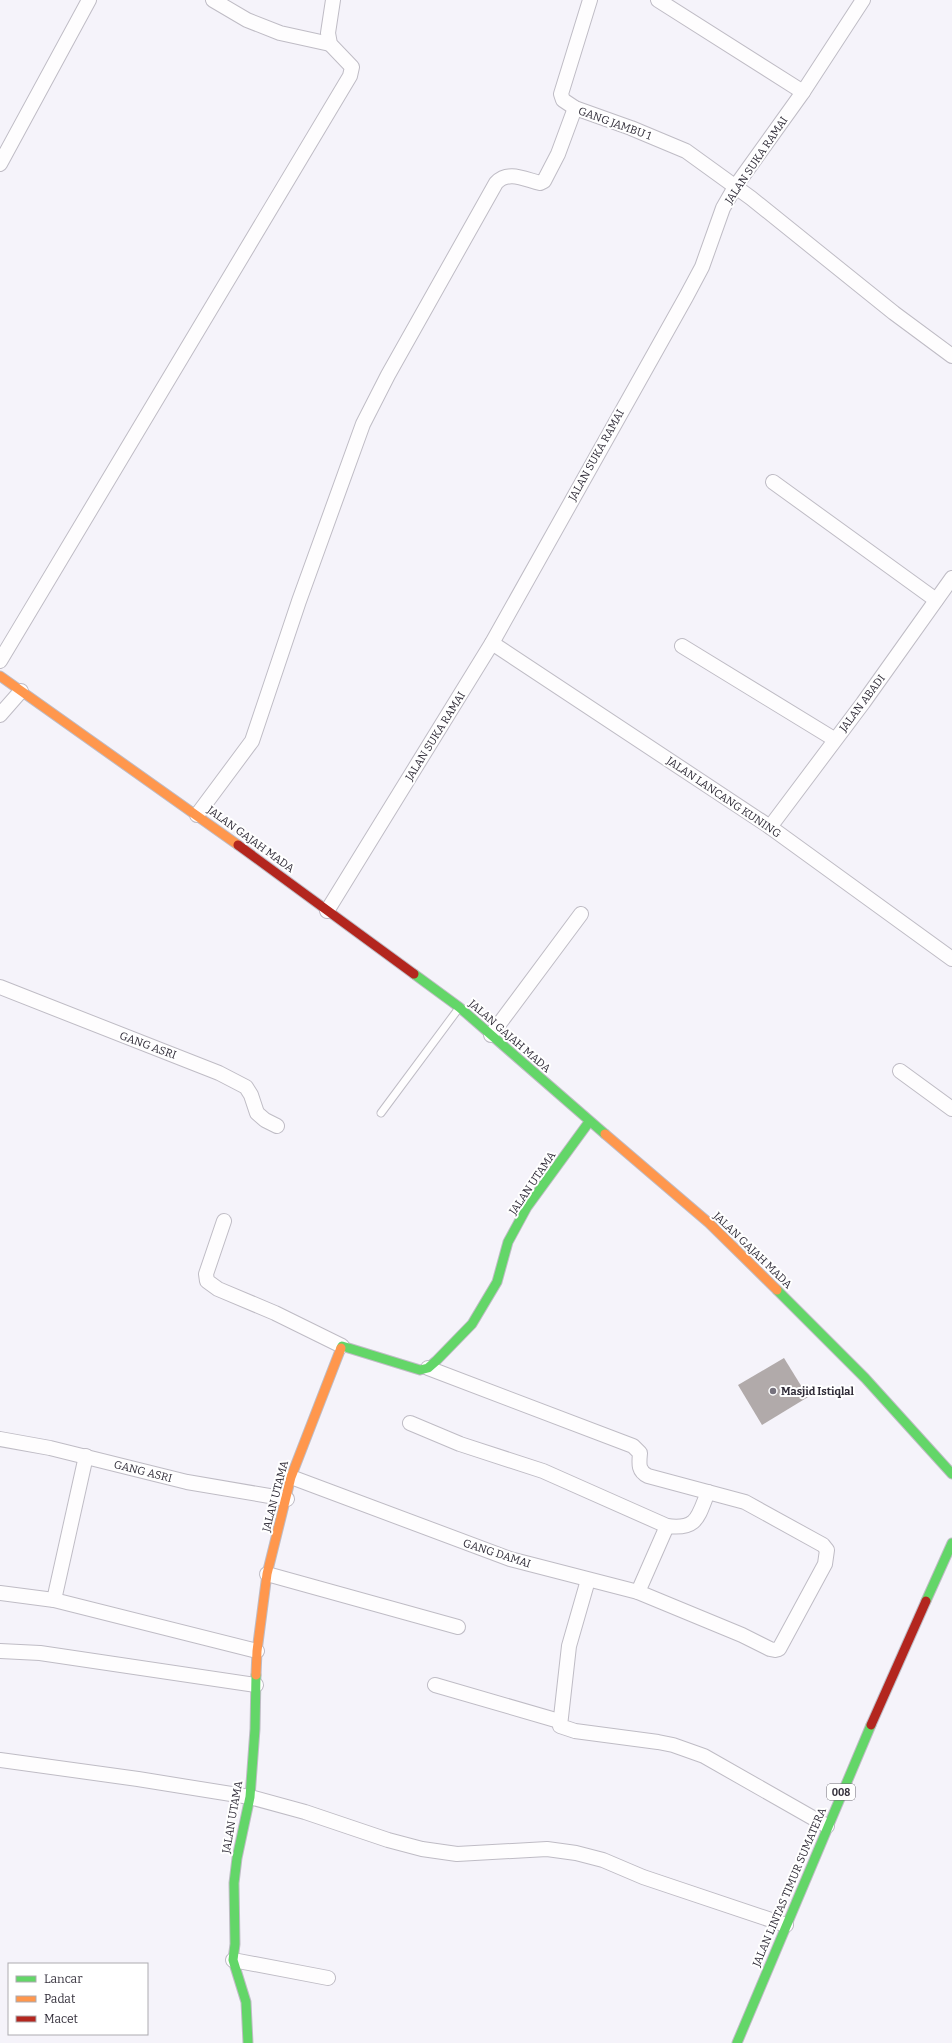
<svg xmlns="http://www.w3.org/2000/svg" width="952" height="2043" font-family="Bitter,serif">
<rect width="100%" height="100%" fill="#f5f3fa"/>
<!-- building -->
<polygon fill="#b1aaaa" points="784,1358 808,1397 762,1425 738,1385"/>
<g fill="none" stroke-linecap="round" stroke-linejoin="round">
<!-- lane casing -->
<g stroke="#bfbcc5" stroke-width="9">
<polyline id="lane" points="381,1113 459,1008"/>
</g>
<!-- street casing -->
<g stroke="#bfbcc5" stroke-width="16">
<g id="street">
<polyline points="213,0 247,20 280,33 330,44"/>
<polyline points="590,0 561,94 563,100 575,108 631,128 686,151 751,198 894,313 952,356"/>
<polyline points="658,0 803,92"/>
<polyline points="0,164 89,0"/>
<polyline points="773,482 936,600"/>
<polyline points="492,643 770,827 952,959"/>
<polyline points="682,646 834,739"/>
<polyline points="0,661 350,76 352,67 330,44 328,33 333,0"/>
<polyline points="0,715 21,691"/>
<path d="M197,815L252,741L299,601L363,424L388,375L496,183C508,170 524,179 540,183L544,181L558,154L575,108"/>
<polyline points="770,827 863,703 952,578"/>
<polyline points="327,911 492,643 686,297 702,267 723,208 735,187 803,92 863,0"/>
<polyline points="0,987 219,1073 246,1087 251,1095 257,1113 265,1120 277,1126"/>
<polyline points="491,1035 581,914"/>
<polyline points="900,1071 952,1109"/>
<polyline points="224,1221 206,1274 207,1281 218,1289 275,1313 342,1346"/>
<path d="M410,1423L460,1444L543,1471L667,1526C698,1530 698,1516 708,1492"/>
<polyline points="0,1439 50,1448 187,1482 287,1499"/>
<path d="M291,1477L510,1559L638,1592L742,1635L770,1649L775,1650L779,1649L825,1564L827,1550L823,1545L745,1502L648,1476C638,1471 639,1464 640,1453L633,1446L428,1368"/>
<polyline points="267,1574 458,1627"/>
<polyline points="588,1580 569,1646 560,1726 575,1731 658,1742 673,1745 704,1756 827,1826"/>
<polyline points="638,1592 667,1526"/>
<polyline points="0,1593 54,1600 257,1651"/>
<polyline points="54,1600 86,1456"/>
<polyline points="0,1651 40,1653 256,1685"/>
<polyline points="435,1685 559,1721"/>
<polyline points="0,1760 138,1779 250,1797 305,1812 388,1840 422,1849 457,1854 547,1849 576,1853 603,1860 643,1877 786,1925"/>
<polyline points="233,1960 328,1978"/>
</g>
</g>
<!-- fast casing -->
<g stroke="#bfbcc5" stroke-width="11">
<g id="fast">
<polyline points="414,974 459,1007 605,1134"/>
<polyline points="777,1290 865,1378 952,1474"/>
<polyline points="341,1348 342,1346 420,1370 428,1368 436,1361 472,1324 497,1282 508,1242 527,1207 589,1122"/>
<polyline points="926,1601 952,1543"/>
<polyline points="248,2043 246,2002 233,1960 235,1944 234,1883 237,1858 250,1797 255,1729 256,1675"/>
<polyline points="737,2043 871,1725"/>
</g>
</g>
<!-- slow casing -->
<g stroke="#bfbcc5" stroke-width="11">
<g id="slow">
<polyline points="0,676 238,845"/>
<polyline points="605,1134 709,1223 777,1290"/>
<polyline points="256,1675 257,1651 267,1574 291,1477 341,1348"/>
</g>
</g>
<!-- jam casing -->
<g stroke="#bfbcc5" stroke-width="11">
<g id="jam">
<polyline points="238,845 414,974"/>
<polyline points="871,1725 926,1601"/>
</g>
</g>
<!-- lane -->
<use href="#lane" stroke="#fefdfe" stroke-width="7"/>
<!-- street -->
<use href="#street" stroke="#fefdfe" stroke-width="14"/>
<!-- fast -->
<use href="#fast" stroke="#63d668" stroke-width="9"/>
<!-- slow -->
<use href="#slow" stroke="#ff974d" stroke-width="9"/>
<!-- jam -->
<use href="#jam" stroke="#b3261e" stroke-width="9"/>
</g>
<!-- markers -->
<circle fill="#76727d" stroke="#fff" stroke-width="1.5" cx="773" cy="1391" r="4"/>
<g text-anchor="middle" stroke-width="4" stroke-linejoin="round" paint-order="stroke">
<!-- shield labels -->
<rect fill="#fff" stroke="#6f6c74" stroke-width="1" x="827" y="1784" width="28" height="16" rx="3"/>
<g font-size="10" font-weight="bold" fill="#312d39">
<text x="841" y="1796">008</text>
</g>
<!-- street labels -->
<g font-size="11" fill="#312d39" stroke="#fff">
<text transform="translate(615 123) rotate(20)" y="4">GANG JAMBU 1</text>
<text transform="translate(756 160) rotate(-56)" y="4">JALAN SUKA RAMAI</text>
<text transform="translate(596 455) rotate(-61)" y="4">JALAN SUKA RAMAI</text>
<text transform="translate(862 703) rotate(-53)" y="4">JALAN ABADI</text>
<text transform="translate(435 736) rotate(-58)" y="4">JALAN SUKA RAMAI</text>
<text transform="translate(724 797) rotate(34)" y="4">JALAN LANCANG KUNING</text>
<text transform="translate(251 839) rotate(36)" y="4">JALAN GAJAH MADA</text>
<text transform="translate(510 1036) rotate(41)" y="4">JALAN GAJAH MADA</text>
<text transform="translate(148 1045) rotate(20)" y="4">GANG ASRI</text>
<text transform="translate(532 1183) rotate(-56)" y="4">JALAN UTAMA</text>
<text transform="translate(753 1250) rotate(44)" y="4">JALAN GAJAH MADA</text>
<text transform="translate(143 1471) rotate(14)" y="4">GANG ASRI</text>
<text transform="translate(275 1496) rotate(-75)" y="4">JALAN UTAMA</text>
<text transform="translate(497 1553) rotate(18)" y="4">GANG DAMAI</text>
<text transform="translate(232 1817) rotate(-80)" y="4">JALAN UTAMA</text>
<text transform="translate(789 1887) rotate(-67)" y="4">JALAN LINTAS TIMUR SUMATERA</text>
</g>
<!-- poi labels -->
<g font-size="11" font-weight="bold" fill="#312d39" stroke="#fff" text-anchor="start">
<text x="781" y="1395">Masjid Istiqlal</text>
</g>
</g>
<!-- legend -->
<rect x="8" y="1963" width="140" height="72" fill="#ffffff" stroke="#adabb0"/>
<rect x="16" y="1976" width="20" height="6" fill="#63d668" stroke="#adabb0"/>
<text x="44" y="1983" font-size="12" fill="#312d39">Lancar</text>
<rect x="16" y="1996" width="20" height="6" fill="#ff974d" stroke="#adabb0"/>
<text x="44" y="2003" font-size="12" fill="#312d39">Padat</text>
<rect x="16" y="2016" width="20" height="6" fill="#b3261e" stroke="#adabb0"/>
<text x="44" y="2023" font-size="12" fill="#312d39">Macet</text>
</svg>
